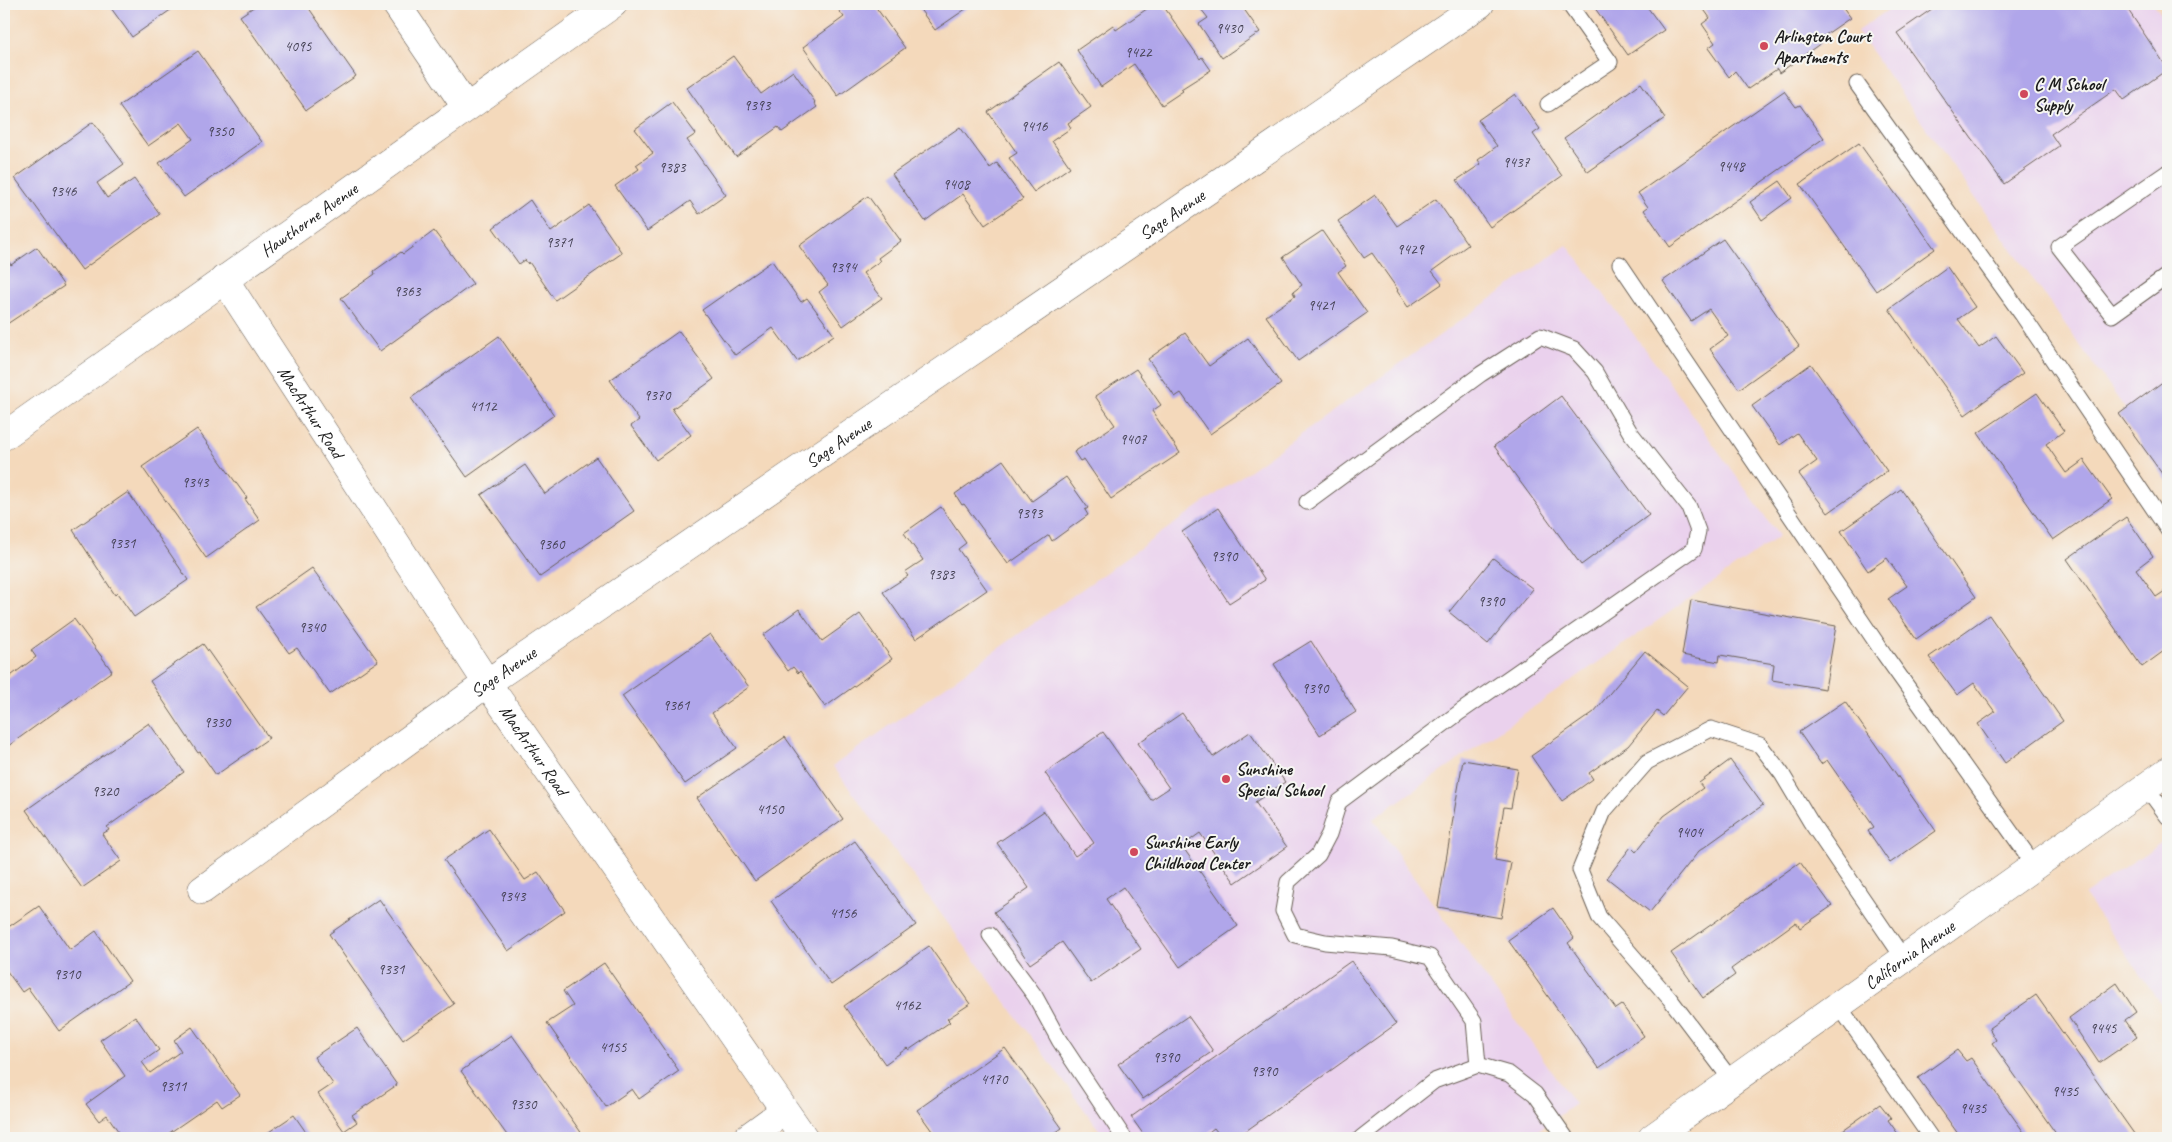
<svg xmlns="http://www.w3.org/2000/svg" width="2172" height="1142" font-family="Caveat,sans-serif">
<rect width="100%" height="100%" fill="#f6f6f2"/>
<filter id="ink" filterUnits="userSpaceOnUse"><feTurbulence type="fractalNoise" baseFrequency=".02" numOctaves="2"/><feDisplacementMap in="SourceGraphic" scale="10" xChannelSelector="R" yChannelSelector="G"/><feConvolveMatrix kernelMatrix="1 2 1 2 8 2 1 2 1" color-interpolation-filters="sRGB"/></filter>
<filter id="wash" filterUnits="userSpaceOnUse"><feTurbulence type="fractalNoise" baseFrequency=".0096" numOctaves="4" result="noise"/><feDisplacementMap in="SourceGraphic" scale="20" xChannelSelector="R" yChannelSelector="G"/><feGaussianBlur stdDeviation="1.12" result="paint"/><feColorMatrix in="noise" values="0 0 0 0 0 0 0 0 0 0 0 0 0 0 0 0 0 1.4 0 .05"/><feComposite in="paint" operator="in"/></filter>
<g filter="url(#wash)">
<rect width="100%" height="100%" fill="#f4d9bb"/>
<!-- built -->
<g fill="#ead1ed">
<polygon points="1897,4 2154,4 2168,23 2168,469 1857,31"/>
<polygon points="1567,245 1655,363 1779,536 1373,819 1575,1104 1527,1138 1105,1138 833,766"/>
<polygon points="2168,838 2168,1013 2084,895"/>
</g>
<g id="blocks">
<!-- building -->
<g fill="#b0a6ea">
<polygon points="108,4 179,4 132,37"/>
<polygon points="258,4 306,4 356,76 306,110 240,16"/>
<polygon points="834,4 878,4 875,6 905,48 838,96 803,47 844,17"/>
<polygon points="916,4 973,4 935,30"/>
<polygon points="1154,4 1162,4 1200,59 1202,57 1211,70 1181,89 1183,91 1162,105 1134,64 1101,87 1077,50 1113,25 1116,30"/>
<polygon points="1197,4 1243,4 1241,5 1260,32 1222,58 1199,24 1208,18"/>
<polygon points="1592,4 1645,4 1664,30 1628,55"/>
<polygon points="1700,4 1840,4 1850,18 1818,40 1821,43 1779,73 1777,69 1748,89 1735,71 1729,77 1708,48 1715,43 1702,24 1710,18"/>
<polygon points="1939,4 2124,4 2168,69 2124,100 2116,89 2051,134 2059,146 2004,184 1897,33"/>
<polygon points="198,51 262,142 184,197 159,163 193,139 181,123 148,146 119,106"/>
<polygon points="733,56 761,94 793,71 815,102 814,103 817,107 782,132 778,127 736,157 687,88"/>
<polygon points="1059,62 1091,107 1068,123 1071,128 1052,141 1070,167 1034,192 1009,158 1017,153 988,112"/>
<polygon points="1641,83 1665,118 1588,172 1564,138"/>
<polygon points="1784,91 1796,107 1800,105 1824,138 1670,247 1644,210 1648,207 1638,193"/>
<polygon points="1515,94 1540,129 1533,134 1562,176 1490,227 1457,180 1481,164 1478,160 1497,146 1478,120"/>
<polygon points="672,102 696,134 687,140 726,195 699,214 690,201 647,231 615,186 639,169 636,165 653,153 635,129"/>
<polygon points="93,122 124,164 97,183 107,198 134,179 160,214 82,270 15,178"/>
<polygon points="960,127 990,168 997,163 1023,199 985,225 963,194 925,221 892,174"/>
<polygon points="1859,143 1935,249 1876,291 1800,184"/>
<polygon points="1780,181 1792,198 1762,220 1750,202"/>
<polygon points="1375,195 1397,226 1436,199 1468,245 1432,271 1442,284 1408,307 1397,291 1398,290 1372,253 1364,258 1338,221"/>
<polygon points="868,196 901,241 878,258 880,261 863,273 882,298 843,326 819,292 828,285 799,246"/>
<polygon points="530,200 551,232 589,205 622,253 555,300 529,262 528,264 525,260 519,264 493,228"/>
<polygon points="434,231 473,284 380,351 341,298 375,274 374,271 401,252 403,254"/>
<polygon points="1322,231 1346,266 1338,272 1367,313 1298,361 1266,316 1295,296 1293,292 1302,285 1283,257"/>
<polygon points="1723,239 1799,346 1739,389 1710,349 1728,336 1709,309 1691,321 1663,281"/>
<polygon points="37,247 64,286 4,326 4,255 11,265"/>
<polygon points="772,261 801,302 807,298 834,335 797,361 773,328 735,355 702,310"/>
<polygon points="1947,267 1975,307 1958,319 1979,348 1996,336 2023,373 1965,415 1889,309"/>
<polygon points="679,331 714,379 672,409 691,435 656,460 631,426 639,420 610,380"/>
<polygon points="1185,333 1209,366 1248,338 1281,384 1210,434 1181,393 1175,397 1148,359"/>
<polygon points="499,336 554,415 467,477 411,398"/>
<polygon points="1811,364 1887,471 1828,513 1799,474 1817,461 1797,433 1780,445 1752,406"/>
<polygon points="1136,369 1161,405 1152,411 1180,453 1111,499 1084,459 1080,461 1074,452 1115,425 1095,396"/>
<polygon points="2168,378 2168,482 2119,414"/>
<polygon points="2037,393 2064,431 2046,444 2066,473 2084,460 2112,499 2053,540 1978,433"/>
<polygon points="1561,396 1649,515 1581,565 1494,446"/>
<polygon points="197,429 247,498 245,499 260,520 206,558 142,467"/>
<polygon points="596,457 634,511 540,577 481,495 525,465 545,494"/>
<polygon points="1003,460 1032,501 1066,477 1088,508 1085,510 1088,515 1052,541 1049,535 1008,564 964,504 962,505 955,494"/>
<polygon points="1901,489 1976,597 1916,639 1888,599 1907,586 1887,558 1868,571 1841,531"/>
<polygon points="128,492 188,580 134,617 117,593 115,595 73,530"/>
<polygon points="941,507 966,543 958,549 987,590 916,639 883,592 908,576 905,572 923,560 904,533"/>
<polygon points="1218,508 1265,580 1229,603 1182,532"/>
<polygon points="2126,517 2153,556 2136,569 2156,597 2168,589 2168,648 2142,667 2067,559"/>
<polygon points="1493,558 1533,589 1488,644 1449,612"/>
<polygon points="312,568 378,661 330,694 297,648 289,653 256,607"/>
<polygon points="1691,600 1836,626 1825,689 1772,680 1774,664 1720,655 1719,662 1682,655"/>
<polygon points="799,609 822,641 860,614 892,659 825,707 800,671 798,673 793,667 788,671 763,635"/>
<polygon points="1989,615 2063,721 2005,763 1978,724 1995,712 1974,683 1957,695 1929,657"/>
<polygon points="74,619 112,671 4,749 4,681 36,657 31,650"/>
<polygon points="710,634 749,687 712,713 737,748 685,784 622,696"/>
<polygon points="1311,641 1356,712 1320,735 1274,664"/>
<polygon points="203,644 269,738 216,775 200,752 198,753 150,681"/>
<polygon points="1645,651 1688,686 1663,716 1657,711 1628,746 1589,773 1593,779 1562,801 1531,756 1594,712"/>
<polygon points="1845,701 1936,831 1890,863 1868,831 1874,827 1827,760 1821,764 1799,732"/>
<polygon points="1182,713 1213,757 1250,732 1285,782 1255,802 1287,847 1235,883 1200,833 1182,846 1238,926 1180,967 1123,887 1106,899 1141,949 1091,983 1062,942 1030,964 994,912 1029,888 997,843 1044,811 1075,856 1094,843 1045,773 1103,732 1151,800 1169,788 1138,743"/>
<polygon points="149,723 184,772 107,827 109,830 102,834 121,861 82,888 26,810"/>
<polygon points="785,737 843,819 755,881 697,798"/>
<polygon points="1463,760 1518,769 1511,808 1504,807 1495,860 1511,863 1501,918 1438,907"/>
<polygon points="1730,760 1763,805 1699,851 1650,912 1607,878 1631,847 1636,852 1664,816 1703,788 1699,783"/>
<polygon points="489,829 525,880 538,872 565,911 508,951 444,860"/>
<polygon points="855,841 916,925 831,985 771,901"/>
<polygon points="1800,862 1832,906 1800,928 1796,922 1731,969 1735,975 1703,998 1671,953"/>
<polygon points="379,899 454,1004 403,1040 329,934"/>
<polygon points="39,906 70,950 96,931 130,981 59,1031 28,988 22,992 4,967 4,930"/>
<polygon points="1553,908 1574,938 1568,943 1616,1009 1622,1005 1644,1036 1599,1068 1508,940"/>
<polygon points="929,946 970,1004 947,1019 950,1022 909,1050 907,1048 885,1064 844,1006"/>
<polygon points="1351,961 1396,1024 1236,1138 1222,1138 1214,1128 1201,1138 1146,1138 1131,1117"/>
<polygon points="604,963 679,1071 639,1099 632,1089 606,1107 547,1023 573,1006 563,991"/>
<polygon points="2117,983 2136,1012 2125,1020 2137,1037 2099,1063 2069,1018"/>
<polygon points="2036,995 2137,1138 2059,1138 1992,1043 1996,1040 1989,1028"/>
<polygon points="135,1016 159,1050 142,1062 150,1073 181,1051 174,1040 192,1027 240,1095 222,1107 217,1100 162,1138 123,1138 107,1115 99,1121 86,1104 125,1076 100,1040"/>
<polygon points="1188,1016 1213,1051 1143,1099 1118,1064"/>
<polygon points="357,1028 397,1085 352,1115 357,1122 344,1131 318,1094 333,1084 314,1057"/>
<polygon points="512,1035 585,1138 509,1138 461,1071"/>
<polygon points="1005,1048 1062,1128 1048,1138 937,1138 917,1110"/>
<polygon points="1957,1050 1966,1061 1971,1058 2028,1138 1961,1138 1918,1078"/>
<polygon points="1880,1104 1891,1118 1888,1120 1901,1138 1844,1138 1840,1132"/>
<polygon points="294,1115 310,1138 260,1138"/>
</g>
</g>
</g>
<g filter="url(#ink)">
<use href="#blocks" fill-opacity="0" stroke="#685e54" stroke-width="1"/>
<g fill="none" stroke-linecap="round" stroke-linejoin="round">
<!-- service casing -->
<g stroke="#685e54" stroke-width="17">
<g id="service">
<polyline points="1857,84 2023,316 2168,530"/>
<polyline points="1548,104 1610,62 1569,4"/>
<polyline points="2168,172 2059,247 2112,315 2168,275"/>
<polyline points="1620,264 1884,654 2035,866"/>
<polyline points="1307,502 1481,374 1540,336 1574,349 1595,372 1630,432 1689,507 1698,531 1694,549 1460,712 1339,802 1329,834 1318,855 1288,882 1283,911 1295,935 1325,942 1392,948 1430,957 1474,1021 1478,1065"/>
<polyline points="2146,787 2168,817"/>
<polyline points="990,935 1035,996 1059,1040 1124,1138"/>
<polyline points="1839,1006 1931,1138"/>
<polyline points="1732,1081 1670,999 1599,917 1580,870 1604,811 1647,762 1711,729 1760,745 1782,774 1810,821 1904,959"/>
<polyline points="1361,1138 1434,1081 1478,1065 1509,1074 1535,1094 1566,1138"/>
</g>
</g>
<!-- minor casing -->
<g stroke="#685e54" stroke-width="29">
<g id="minor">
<polyline points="396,4 466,107"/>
<path id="s1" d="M224,279L487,683L804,1138"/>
<path id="s2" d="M4,436L613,4"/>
<path id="s3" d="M202,890L487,683L1480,4"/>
<polyline points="747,1138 784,1111"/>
</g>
</g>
<!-- secondary casing -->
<g stroke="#685e54" stroke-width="29">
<g id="secondary">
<path id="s4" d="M1652,1138L2168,771"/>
</g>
</g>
<!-- service -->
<use href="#service" stroke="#fff" stroke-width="15"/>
<!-- minor -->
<use href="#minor" stroke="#fff" stroke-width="28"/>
<!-- secondary -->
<use href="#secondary" stroke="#fff" stroke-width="28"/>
</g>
</g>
<!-- markers -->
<g fill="#d1495b" stroke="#f6f6f2" stroke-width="2">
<circle cx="1764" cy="46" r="5"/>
<circle cx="2024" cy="94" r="5"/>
<circle cx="1226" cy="779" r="5"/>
<circle cx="1134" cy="852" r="5"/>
</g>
<g text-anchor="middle" stroke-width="4" stroke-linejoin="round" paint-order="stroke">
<!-- number labels -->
<g font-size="15" fill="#413e50">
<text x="1229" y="33">9430</text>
<text x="298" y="51">4095</text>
<text x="1138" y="57">9422</text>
<text x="757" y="110">9393</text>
<text x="1034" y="131">9416</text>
<text x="220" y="136">9350</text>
<text x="1516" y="167">9437</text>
<text x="1731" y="171">9448</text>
<text x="672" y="172">9383</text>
<text x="956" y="189">9408</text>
<text x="63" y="196">9346</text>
<text x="559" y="247">9371</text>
<text x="1410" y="254">9429</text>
<text x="843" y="272">9394</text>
<text x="407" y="296">9363</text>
<text x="1321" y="310">9421</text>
<text x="657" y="400">9370</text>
<text x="483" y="411">4112</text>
<text x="1133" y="444">9407</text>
<text x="195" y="487">9343</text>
<text x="1029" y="518">9393</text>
<text x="122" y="548">9331</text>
<text x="551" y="549">9360</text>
<text x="1224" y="561">9390</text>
<text x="941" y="579">9383</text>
<text x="1491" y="606">9390</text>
<text x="312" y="632">9340</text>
<text x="1315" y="693">9390</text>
<text x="676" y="710">9361</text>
<text x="217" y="727">9330</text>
<text x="105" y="796">9320</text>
<text x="770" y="814">4150</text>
<text x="1689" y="837">9404</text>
<text x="512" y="901">9343</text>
<text x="843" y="918">4156</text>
<text x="391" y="974">9331</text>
<text x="67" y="979">9310</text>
<text x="907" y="1010">4162</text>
<text x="2103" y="1033">9445</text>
<text x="613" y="1052">4155</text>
<text x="1166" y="1062">9390</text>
<text x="1264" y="1076">9390</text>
<text x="994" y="1084">4170</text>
<text x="173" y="1091">9311</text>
<text x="2065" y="1096">9435</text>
<text x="523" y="1109">9330</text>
<text x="1973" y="1113">9435</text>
</g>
<!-- poi labels -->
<g font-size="18" font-weight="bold" fill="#1c1c1c" stroke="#f6f6f2" text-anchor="start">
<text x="1774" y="42">Arlington Court<tspan x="1774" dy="21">Apartments</tspan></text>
<text x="2034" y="90">C M School<tspan x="2034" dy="21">Supply</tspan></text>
<text x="1236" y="775">Sunshine<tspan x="1236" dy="21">Special School</tspan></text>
<text x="1144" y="848">Sunshine Early<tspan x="1144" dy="21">Childhood Center</tspan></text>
</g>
<!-- street labels -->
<g font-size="18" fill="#1c1c1c" stroke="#f6f6f2">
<text dy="6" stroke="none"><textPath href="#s3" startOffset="1182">Sage Avenue</textPath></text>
<text dy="6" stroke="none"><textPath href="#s2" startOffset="374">Hawthorne Avenue</textPath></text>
<text dy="6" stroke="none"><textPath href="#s1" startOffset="159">MacArthur Road</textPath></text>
<text dy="6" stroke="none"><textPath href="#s3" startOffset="778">Sage Avenue</textPath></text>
<text dy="6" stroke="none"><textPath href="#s3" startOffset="372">Sage Avenue</textPath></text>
<text dy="6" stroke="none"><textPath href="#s1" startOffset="564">MacArthur Road</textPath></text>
<text dy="6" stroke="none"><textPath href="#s4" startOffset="316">California Avenue</textPath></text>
</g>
</g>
<!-- margin -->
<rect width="2172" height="1142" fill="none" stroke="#f6f6f2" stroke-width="20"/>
</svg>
